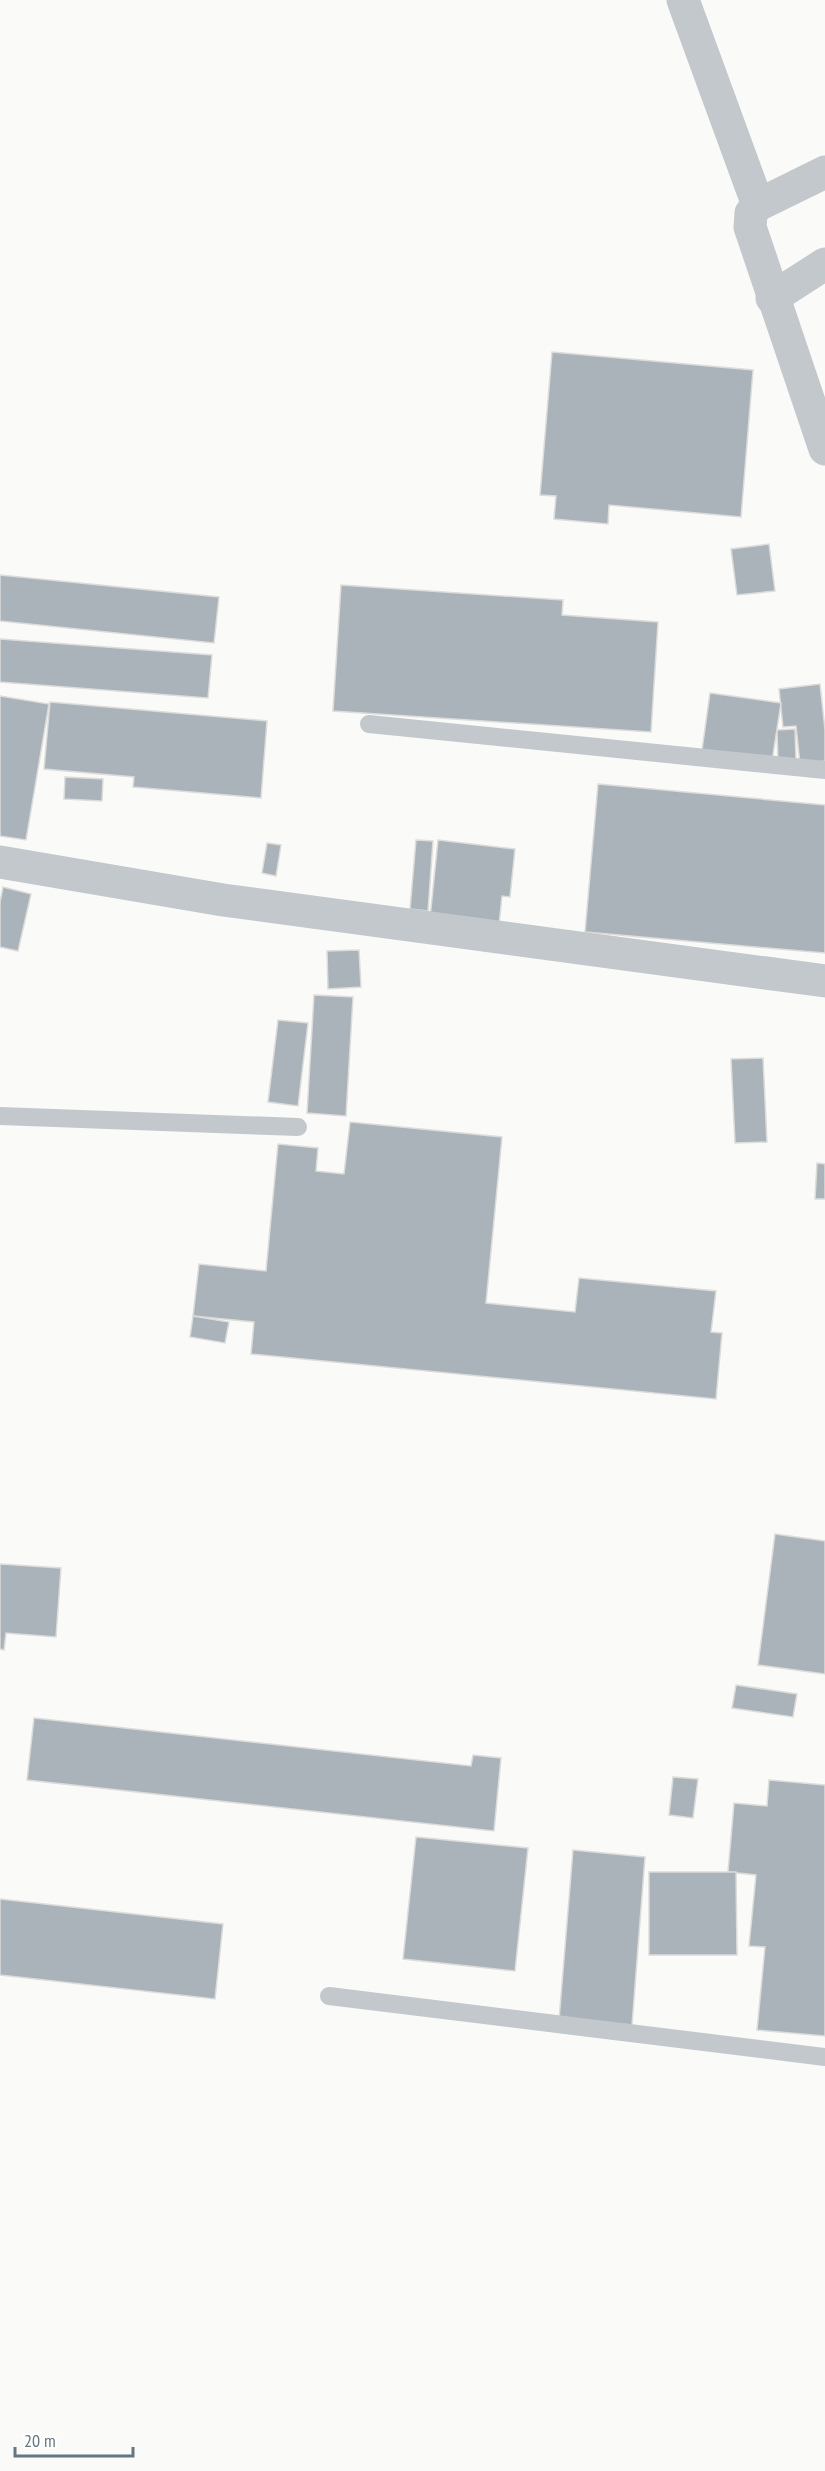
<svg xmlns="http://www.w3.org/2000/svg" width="825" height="2471" font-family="'PT Sans Narrow',sans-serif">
<rect width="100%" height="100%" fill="#fafaf8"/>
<!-- building -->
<g fill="#aab3b9" stroke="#dcdcda" stroke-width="1.5">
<polygon points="552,352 753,370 741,517 609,505 608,524 554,519 556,496 540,495"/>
<polygon points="769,544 775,591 737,595 731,549"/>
<polygon points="0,575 219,597 214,643 0,621"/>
<polygon points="341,585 563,600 562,615 658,622 651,732 333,711"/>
<polygon points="0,639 212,655 208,698 0,682"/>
<polygon points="820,684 825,730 825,761 800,764 796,726 783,727 779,689"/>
<polygon points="710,693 781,703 772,761 702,750"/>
<polygon points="0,696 49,704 26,840 0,836"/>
<polygon points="50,702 267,721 261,798 133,787 134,777 44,769"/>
<polygon points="795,729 796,761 778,762 777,730"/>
<polygon points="65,777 103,779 102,801 64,799"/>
<polygon points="598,784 825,805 825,953 585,932"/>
<polygon points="416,840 433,841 428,911 410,909"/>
<polygon points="438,840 515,849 510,897 502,896 499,925 430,918"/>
<polygon points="267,843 281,845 276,876 262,873"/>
<polygon points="3,887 31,894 18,951 0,947 0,902"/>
<polygon points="359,950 361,987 328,989 327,951"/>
<polygon points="314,995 353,997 346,1116 307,1113"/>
<polygon points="278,1020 308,1023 298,1106 268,1102"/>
<polygon points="763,1058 767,1142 735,1143 731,1059"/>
<polygon points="350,1122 502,1137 486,1303 575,1312 579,1278 716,1291 711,1332 722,1333 716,1399 251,1354 254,1322 193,1316 199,1264 266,1271 278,1144 318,1148 316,1171 344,1174"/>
<polygon points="817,1163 825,1164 825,1199 815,1199"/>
<polygon points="193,1316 229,1322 225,1343 190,1337"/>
<polygon points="775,1534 825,1541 825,1674 758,1665"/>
<polygon points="0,1564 61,1568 56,1637 6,1633 4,1650 0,1649"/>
<polygon points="736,1685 797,1694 793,1717 732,1708"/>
<polygon points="34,1718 471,1766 473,1755 501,1758 494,1831 27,1780"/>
<polygon points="673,1777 698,1779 693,1818 669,1815"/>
<polygon points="769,1780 825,1785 825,2036 757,2030 765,1947 749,1946 756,1875 728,1872 734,1803 767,1806"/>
<polygon points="416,1837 528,1848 515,1971 403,1959"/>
<polygon points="573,1850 645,1857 632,2025 559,2020"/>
<polygon points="649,1872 736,1872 737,1955 649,1955"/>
<polygon points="0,1899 223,1924 215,1999 0,1975"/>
</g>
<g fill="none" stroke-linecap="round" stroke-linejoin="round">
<!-- service -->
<g stroke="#c3c8cc" stroke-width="18">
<polyline points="369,724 825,770"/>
<polyline points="0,1116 298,1127"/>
<polyline points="329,1996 825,2057"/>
</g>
<!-- minor -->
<g stroke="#c3c8cc" stroke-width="33">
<polyline points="683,0 758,205"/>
<polyline points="825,172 758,205 751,213 750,227 825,449"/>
<polyline points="772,298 825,264"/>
<polyline points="0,862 223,900 825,981"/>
</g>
</g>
<!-- scale -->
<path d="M15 2447v9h118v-9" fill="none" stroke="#657683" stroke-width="3"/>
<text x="24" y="2447" font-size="18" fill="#657683" stroke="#ffffff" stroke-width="4.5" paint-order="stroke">20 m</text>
</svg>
